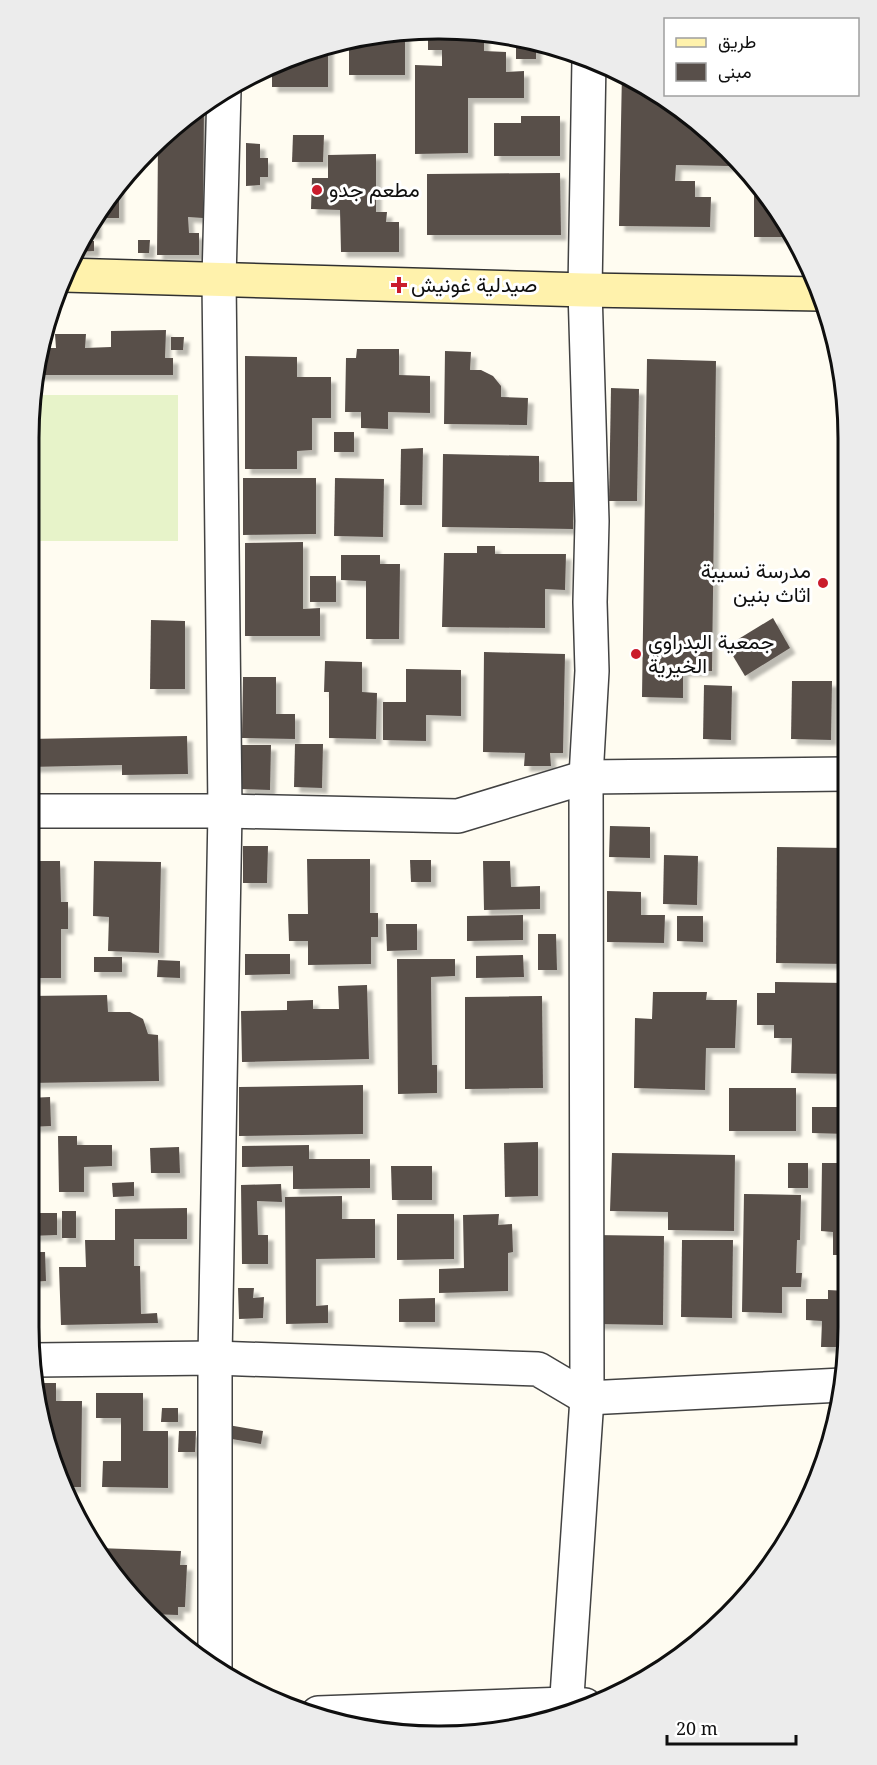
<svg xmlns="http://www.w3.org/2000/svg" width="877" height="1765" font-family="'Noto Serif',Vazirmatn,serif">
<defs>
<filter id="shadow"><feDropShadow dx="5.5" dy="5.5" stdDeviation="1.5" flood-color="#0004"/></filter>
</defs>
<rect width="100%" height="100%" fill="#fffcf1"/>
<!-- pitch -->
<polygon fill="#e7f3c9" points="32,395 178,395 178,541 29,541 29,412"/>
<!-- building -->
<g fill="#584f4a" filter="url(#shadow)">
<polygon points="468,30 484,32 484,51 506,52 506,72 524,71 524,98 468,98 468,153 415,154 415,65 442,66 442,50 428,50 428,31"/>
<polygon points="405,31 405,75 349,75 349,40 385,32"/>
<polygon points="516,38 536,41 536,59 516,59"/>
<polygon points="328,45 328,87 272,87 272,66 306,50"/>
<polygon points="622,72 688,113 729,154 729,166 676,165 675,181 695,181 695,197 711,197 710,227 619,226"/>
<polygon points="204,105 203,218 188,217 189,233 199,233 199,255 157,255 158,142 168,130"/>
<polygon points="521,116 560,116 560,156 494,156 494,123 521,123"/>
<polygon points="293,135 324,135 323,162 292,162"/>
<polygon points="246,143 260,144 260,158 268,158 268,177 260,177 260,185 246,186"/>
<polygon points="376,154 376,212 387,212 386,222 399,222 399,252 341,252 340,210 311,209 312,178 328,178 328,155"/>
<polygon points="560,173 561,235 427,235 427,174"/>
<polygon points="754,179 764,189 792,237 754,237"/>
<polygon points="119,183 119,218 96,218 96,234 85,234"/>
<polygon points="138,240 150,240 149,253 138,253"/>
<polygon points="81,241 94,241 94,251 74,252"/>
<polygon points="166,330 165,358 173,358 173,375 35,375 40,348 56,348 55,334 86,334 85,348 111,347 111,331"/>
<polygon points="171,337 184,337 183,350 171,350"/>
<polygon points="357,349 399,349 399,375 430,376 430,413 388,412 388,429 361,428 361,412 345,412 346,358 356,358"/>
<polygon points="445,351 471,352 470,370 481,370 493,376 501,386 501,397 528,398 527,425 444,424"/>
<polygon points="245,356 297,357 297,377 331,377 331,418 312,418 312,450 297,451 297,469 245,469"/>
<polygon points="647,359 716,361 712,671 683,671 683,698 642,697"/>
<polygon points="611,388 639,389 637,501 609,501"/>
<rect x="334" y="432" width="20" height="20"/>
<polygon points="423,448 422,505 400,505 401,449"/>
<polygon points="443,454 539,456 539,482 574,482 573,529 442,527"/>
<polygon points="243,478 316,478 316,534 243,535"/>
<polygon points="335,478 384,479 383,537 334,536"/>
<polygon points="303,542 303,609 320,608 320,636 245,636 245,543"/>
<polygon points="477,546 495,546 495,554 566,554 565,590 545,589 545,628 442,627 444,553 477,553"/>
<polygon points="341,555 380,555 380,564 400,564 399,639 366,639 366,581 341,580"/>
<rect x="310" y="576" width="26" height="26"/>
<polygon points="773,618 790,648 745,676 727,646"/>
<polygon points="151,620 185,621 185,689 150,689"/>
<polygon points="484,652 565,654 563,753 550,753 551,766 524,766 525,753 483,752"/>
<polygon points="325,661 362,662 362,692 377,693 376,739 329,738 329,692 324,692"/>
<polygon points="406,669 461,670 461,716 426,715 426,741 383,740 383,702 406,702"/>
<polygon points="243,677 276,677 276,714 295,714 295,739 242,738"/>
<polygon points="792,681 832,681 831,740 791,739"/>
<polygon points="704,685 732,686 731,740 703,739"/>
<polygon points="187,736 188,774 122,775 122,765 29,767 29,739"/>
<polygon points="295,744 323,744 322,788 294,787"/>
<polygon points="241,745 271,745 270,790 240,789"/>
<polygon points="610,826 650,827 650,858 609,857"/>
<polygon points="243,846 268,846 267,883 243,883"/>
<polygon points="777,847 846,848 847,964 776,963"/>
<polygon points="664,855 698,856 697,905 663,904"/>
<polygon points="307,859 370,859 370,913 378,913 378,937 371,937 371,964 308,965 308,941 289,941 288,914 308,914"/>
<polygon points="410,860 431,860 431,882 411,882"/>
<polygon points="29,861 60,861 61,902 68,902 68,929 61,929 61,978 29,978"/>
<polygon points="94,861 161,862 159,953 108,951 109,917 93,916"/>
<polygon points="483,861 510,861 511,887 540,886 540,909 484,910"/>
<polygon points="607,891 641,892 641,915 665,915 664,943 607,942"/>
<polygon points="523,915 523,940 467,941 467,916"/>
<polygon points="677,916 703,916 703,942 677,941"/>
<polygon points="386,924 417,924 417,950 387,951"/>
<polygon points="538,934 556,934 557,970 538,970"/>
<polygon points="245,954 290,954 290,974 245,975"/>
<polygon points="523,955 524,977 476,978 476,956"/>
<rect x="94" y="957" width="28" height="15"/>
<polygon points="397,959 455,959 455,976 431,977 432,1065 437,1065 437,1093 398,1094"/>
<polygon points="158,960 180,961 180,978 157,977"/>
<polygon points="775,982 847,983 847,1074 791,1073 792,1038 774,1038 774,1025 757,1025 757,993 775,993"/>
<polygon points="367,985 369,1059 242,1062 241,1011 287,1010 287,1001 313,1000 313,1009 339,1009 338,986"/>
<polygon points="653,992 707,992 706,1000 737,1000 735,1048 706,1048 705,1090 634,1088 635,1018 652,1019"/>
<polygon points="107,995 108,1012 130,1012 143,1019 148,1034 158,1035 159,1081 29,1083 29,996"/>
<polygon points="542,996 543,1088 465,1089 465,997"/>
<polygon points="363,1085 363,1134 239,1136 239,1087"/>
<rect x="729" y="1088" width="67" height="43"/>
<polygon points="50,1097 51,1126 29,1127 29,1098"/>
<polygon points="812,1107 847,1107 847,1134 812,1133"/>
<polygon points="58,1136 77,1136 77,1145 112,1145 112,1166 84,1167 84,1192 59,1192"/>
<polygon points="538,1142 538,1196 505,1197 504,1143"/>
<polygon points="309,1145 309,1159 370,1159 370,1188 293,1189 293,1166 242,1167 242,1146"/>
<polygon points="179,1147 180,1173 151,1173 150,1148"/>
<polygon points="612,1153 735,1155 734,1231 668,1230 668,1212 610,1211"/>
<rect x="788" y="1163" width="20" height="25"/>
<polygon points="822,1163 847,1163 847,1255 833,1255 833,1232 821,1231"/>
<polygon points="391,1166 432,1166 432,1200 392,1200"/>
<polygon points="134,1182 134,1196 113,1197 112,1183"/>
<polygon points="281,1184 282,1202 257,1201 258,1235 268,1235 268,1264 242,1264 241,1185"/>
<polygon points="744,1194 801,1195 800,1240 797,1240 796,1273 802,1273 801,1287 782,1287 782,1313 742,1312"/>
<polygon points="342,1196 342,1219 375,1219 375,1258 316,1259 316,1306 328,1305 328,1323 286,1324 285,1197"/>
<polygon points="187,1208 187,1239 134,1239 134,1266 140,1266 141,1314 157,1313 158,1323 61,1325 59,1267 86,1267 85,1240 115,1240 115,1209"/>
<rect x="62" y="1211" width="14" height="27"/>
<polygon points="29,1213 57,1213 57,1235 29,1236"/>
<polygon points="397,1214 454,1214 454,1259 397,1260"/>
<polygon points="499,1214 498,1225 512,1224 513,1252 508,1253 508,1291 439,1293 439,1269 464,1268 463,1215"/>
<polygon points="595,1235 664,1236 663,1325 594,1324"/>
<polygon points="682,1240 733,1240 732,1318 681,1317"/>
<polygon points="29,1252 45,1252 46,1281 29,1282"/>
<polygon points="238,1288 254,1288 253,1298 264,1297 263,1318 239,1319"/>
<polygon points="828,1290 847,1291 848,1317 842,1317 841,1347 821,1347 822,1321 806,1320 806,1299 828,1299"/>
<polygon points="435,1298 435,1322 399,1322 399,1299"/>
<polygon points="38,1383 56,1383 56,1401 82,1401 81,1487 65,1487 50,1459"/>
<polygon points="96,1393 143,1393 143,1431 168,1431 168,1488 102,1487 103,1461 121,1461 121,1418 96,1418"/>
<polygon points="162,1408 178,1408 178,1422 161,1422"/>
<polygon points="228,1425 263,1431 261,1444 226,1438"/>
<polygon points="179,1431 196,1431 195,1452 178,1452"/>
<polygon points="98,1548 181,1551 180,1565 187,1565 185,1607 178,1607 178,1615 149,1614 113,1576"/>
</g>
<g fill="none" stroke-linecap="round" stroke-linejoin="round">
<!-- street casing -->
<g stroke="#424242" stroke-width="36">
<g id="street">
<polyline points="29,811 225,811 458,816 586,777 846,774"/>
<polyline points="34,1360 215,1358 538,1369 587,1398 842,1385"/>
<polyline points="215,1669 215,1358 225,811 219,279 224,90"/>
<polyline points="566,1711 587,1398 586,777 592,671 590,602 592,521 585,290 589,59"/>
<polyline points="318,1713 566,1704 585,1705"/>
</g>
</g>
<!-- secondary casing -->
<g stroke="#313131" stroke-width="36">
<polyline id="secondary" points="64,275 585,290 821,294"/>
</g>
<!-- street -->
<use href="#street" stroke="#fff" stroke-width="33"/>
<!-- secondary -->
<use href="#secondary" stroke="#fff2ac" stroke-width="33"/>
</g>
<!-- markers -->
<g fill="#ca1c2c" stroke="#fff" stroke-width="2">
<circle cx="317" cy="190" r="6"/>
<path d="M396 276h6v6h6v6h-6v6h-6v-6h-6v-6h6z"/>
<circle cx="823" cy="583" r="6"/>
<circle cx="636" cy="654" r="6"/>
</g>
<g text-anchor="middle" stroke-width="6" stroke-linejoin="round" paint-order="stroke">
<!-- poi labels -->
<g font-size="21" fill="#0f0f0f" stroke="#fff" text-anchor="start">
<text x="329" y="197">مطعم جدو</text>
<text x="411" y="292">صيدلية غونيش</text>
<text x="811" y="578" text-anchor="end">مدرسة نسيبة<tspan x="811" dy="24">اثاث بنين</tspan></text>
<text x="648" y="649">جمعية البدراوي<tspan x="648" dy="24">الخيرية</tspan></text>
</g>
</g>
<!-- crop -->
<path d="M0 0H877V1765H0ZM438 39H439A399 399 0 0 1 838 438V1327A399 399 0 0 1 439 1726H438A399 399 0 0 1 39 1327V438A399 399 0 0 1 438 39Z" fill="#ececec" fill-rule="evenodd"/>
<path fill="none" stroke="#0f0f0f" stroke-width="3" d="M438 39H439A399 399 0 0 1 838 438V1327A399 399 0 0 1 439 1726H438A399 399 0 0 1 39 1327V438A399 399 0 0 1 438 39Z"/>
<!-- legend -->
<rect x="664" y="18" width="195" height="78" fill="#ffffff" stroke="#9f9f9f" stroke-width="1.5"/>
<rect x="676" y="38" width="30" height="9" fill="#fff2ac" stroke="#9f9f9f" stroke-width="1.5"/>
<text x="718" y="48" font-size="18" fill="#0f0f0f">طريق</text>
<rect x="676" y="63" width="30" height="18" fill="#584f4a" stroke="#9f9f9f" stroke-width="1.5"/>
<text x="718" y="78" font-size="18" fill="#0f0f0f">مبنى</text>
<!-- scale -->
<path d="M667 1735v9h129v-9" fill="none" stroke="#0f0f0f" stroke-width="3"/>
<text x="676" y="1735" font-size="18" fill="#0f0f0f" stroke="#ffffff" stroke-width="4.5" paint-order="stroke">20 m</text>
</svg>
